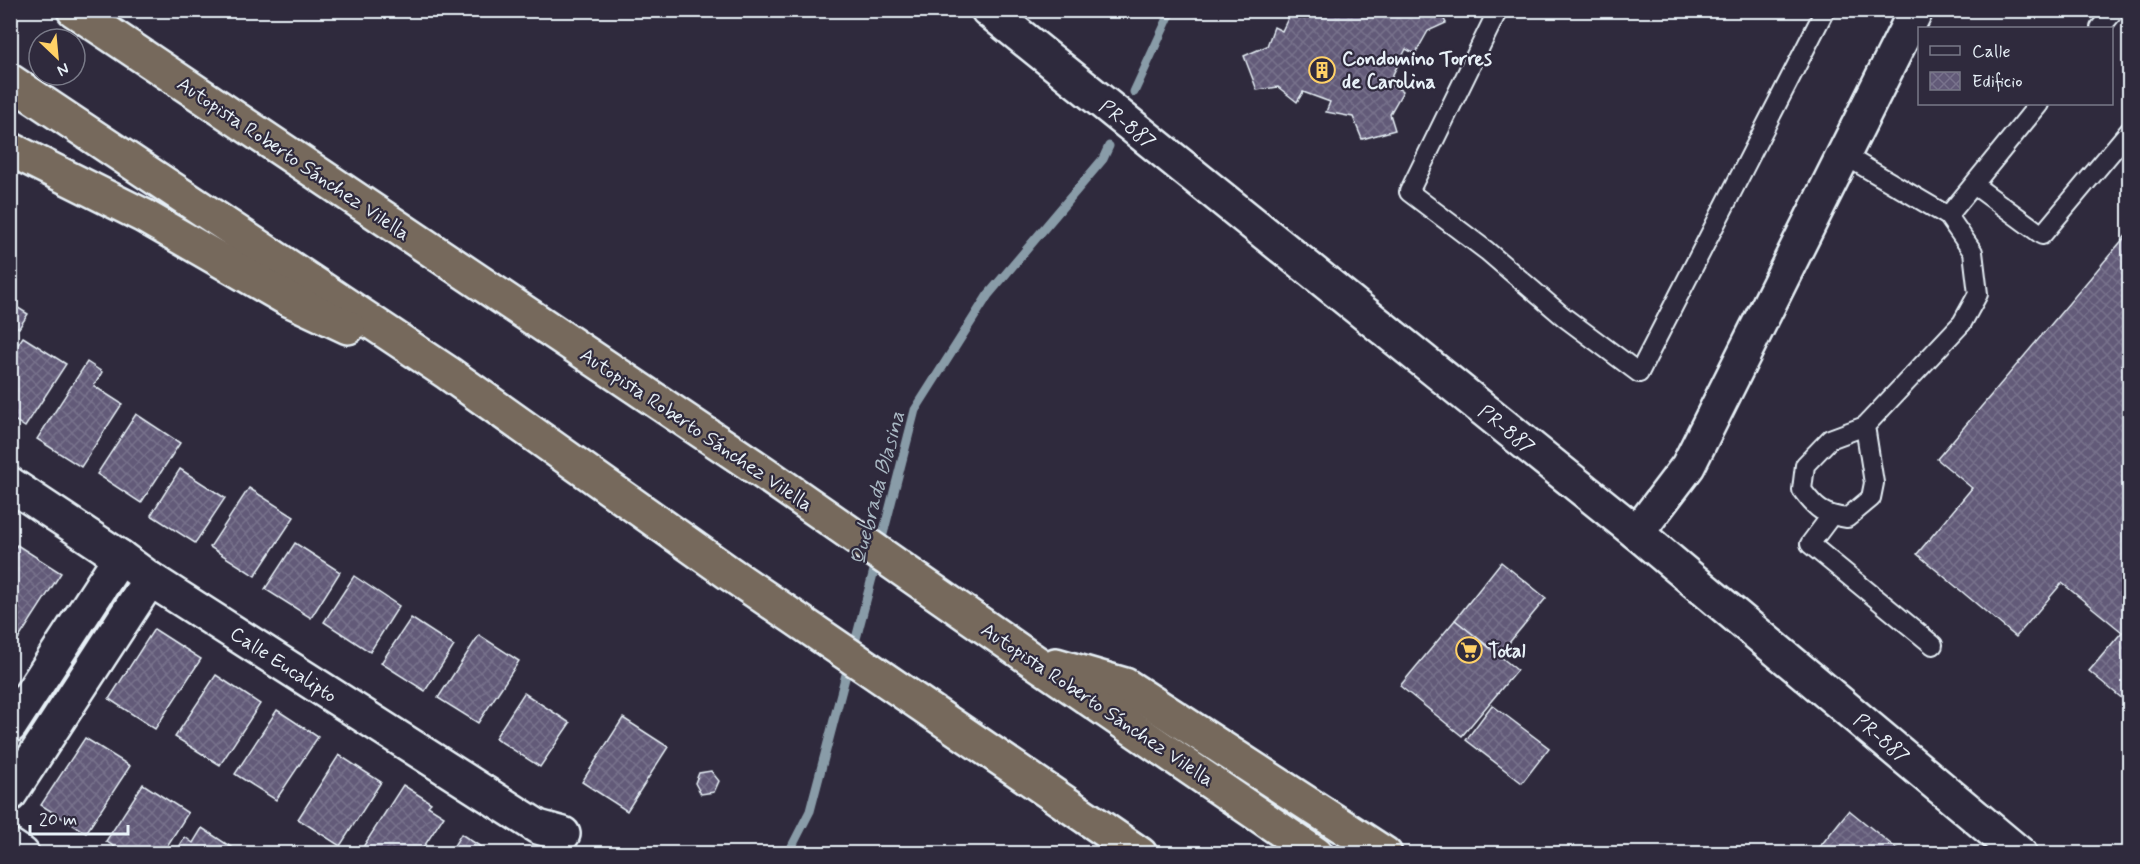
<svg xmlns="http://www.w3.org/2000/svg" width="2140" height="864" font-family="Mynerve,sans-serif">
<defs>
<pattern id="building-cross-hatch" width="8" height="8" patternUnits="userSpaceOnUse" patternTransform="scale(1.5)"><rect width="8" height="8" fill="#625a78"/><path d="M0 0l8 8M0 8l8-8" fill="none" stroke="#78728c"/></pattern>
</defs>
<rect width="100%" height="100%" fill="#2f2a3d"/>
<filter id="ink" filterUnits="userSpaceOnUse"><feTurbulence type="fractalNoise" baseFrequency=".0167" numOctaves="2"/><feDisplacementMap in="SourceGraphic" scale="12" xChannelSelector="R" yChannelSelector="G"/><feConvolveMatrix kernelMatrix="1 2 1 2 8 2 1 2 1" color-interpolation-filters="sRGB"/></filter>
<g filter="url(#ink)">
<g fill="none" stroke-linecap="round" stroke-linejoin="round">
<!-- stream -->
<g stroke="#899ca8" stroke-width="9">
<polyline points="1134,92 1170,14 1168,10"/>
<polyline points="880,546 915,410 988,295 1103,159 1109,146"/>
<polyline points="853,650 877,559"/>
<polyline points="788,854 810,811 849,663"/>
</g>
</g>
<!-- building -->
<g fill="url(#building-cross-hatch)" stroke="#e8f1f8" stroke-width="1.5">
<polygon points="1292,10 1439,10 1446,23 1428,31 1415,54 1406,49 1388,84 1403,91 1390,114 1395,130 1362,139 1353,117 1326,112 1330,102 1303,92 1297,102 1278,87 1257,90 1244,56 1267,46 1274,27 1282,31"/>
<polygon points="2130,231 2130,705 2089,671 2122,632 2062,583 2016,637 1917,554 1972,488 1937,459"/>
<polygon points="10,303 28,314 19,328 10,323"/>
<polygon points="23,337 66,364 25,427 10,417 10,356"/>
<polygon points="87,362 102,372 94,386 122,404 81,467 37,439"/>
<polygon points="136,414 180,443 141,503 97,474"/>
<polygon points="180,469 225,498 195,543 151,515"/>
<polygon points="249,488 294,517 255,576 210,547"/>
<polygon points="295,543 340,572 311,618 265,589"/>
<polygon points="17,545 61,573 19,638 10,633 10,555"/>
<polygon points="1501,562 1546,598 1499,655 1455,620"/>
<polygon points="354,576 399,606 370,652 324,622"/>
<polygon points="411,618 454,646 425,691 381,663"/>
<polygon points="1455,620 1517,670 1462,736 1400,686"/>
<polygon points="154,629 201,659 155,729 109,699"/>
<polygon points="479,635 519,661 478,723 438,698"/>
<polygon points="216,675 260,704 220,765 175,737"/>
<polygon points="524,693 570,723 540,767 495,738"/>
<polygon points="1492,705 1549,748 1522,783 1466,740"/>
<polygon points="277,710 318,737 276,800 235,774"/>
<polygon points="623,718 668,747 627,811 582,782"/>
<polygon points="85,738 130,766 86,833 41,805"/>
<polygon points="339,755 381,782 340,846 298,819"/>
<polygon points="711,771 719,781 714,792 701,794 695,783 699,773"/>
<polygon points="143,784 188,813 162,854 124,854 106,841"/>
<polygon points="403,785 431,803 428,806 444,816 419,854 367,854 361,850"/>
<polygon points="1849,810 1903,854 1814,854"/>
<polygon points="202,828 234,849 231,854 175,854 185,837 193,843"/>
<polygon points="461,834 492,854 449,854"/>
</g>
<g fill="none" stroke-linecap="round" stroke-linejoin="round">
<!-- lane casing -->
<g stroke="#e8f1f8" stroke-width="22">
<g id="lane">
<polyline points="1498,10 1409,192 1487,251 1564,317 1639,373 1825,10"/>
<polyline points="2100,28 2115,10"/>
<path d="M1844,155L1948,216L1973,252L1978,294L1962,323L1865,426L1830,439L1805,465L1802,490C1816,509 1823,515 1847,518L1871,498L1874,483L1865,426"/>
<polyline points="1974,185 2042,235 2130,130"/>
<polyline points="1948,216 2039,104"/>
<polyline points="1831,516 1810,544 1933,645"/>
</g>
</g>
<!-- street casing -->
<g stroke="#e8f1f8" stroke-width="38">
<g id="street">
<polyline points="10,484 120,557 150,579 538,827 563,834"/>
<polyline points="10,726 120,557"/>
<polyline points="10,794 150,579"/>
<polyline points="10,846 22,854"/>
</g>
</g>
<!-- secondary casing -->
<g stroke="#e8f1f8" stroke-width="38">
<g id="secondary">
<polyline points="988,10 1637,533 2020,854"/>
<polyline points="1637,533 1688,466 1916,10"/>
</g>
</g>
<!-- highway casing -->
<g stroke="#e8f1f8" stroke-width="38">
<g id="highway">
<polyline points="74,10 764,473 1028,657 1316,854"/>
<polyline points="10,81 448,373 729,573 1140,854"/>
<polyline points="10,149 144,216 286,298 348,327"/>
<polyline points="1056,665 1125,685 1385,854"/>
</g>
</g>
<!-- lane -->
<use href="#lane" stroke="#2f2a3d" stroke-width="18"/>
<!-- street -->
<use href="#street" stroke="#2f2a3d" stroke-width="33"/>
<!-- secondary -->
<use href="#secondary" stroke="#2f2a3d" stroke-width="33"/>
<!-- highway -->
<use href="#highway" stroke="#76695c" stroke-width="33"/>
</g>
</g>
<!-- icons -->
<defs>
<g id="building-ring" transform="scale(1.35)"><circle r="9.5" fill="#2f2a3d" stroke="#ffd166" stroke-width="1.5"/><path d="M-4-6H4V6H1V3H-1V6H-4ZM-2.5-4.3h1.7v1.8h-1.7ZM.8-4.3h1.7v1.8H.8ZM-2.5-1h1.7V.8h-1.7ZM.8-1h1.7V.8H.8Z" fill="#ffd166"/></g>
<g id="supermarket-ring" transform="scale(1.35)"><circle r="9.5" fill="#2f2a3d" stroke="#ffd166" stroke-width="1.5"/><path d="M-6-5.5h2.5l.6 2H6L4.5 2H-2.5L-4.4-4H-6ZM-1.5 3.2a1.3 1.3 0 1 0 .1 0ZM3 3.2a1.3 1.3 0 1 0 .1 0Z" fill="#ffd166"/></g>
</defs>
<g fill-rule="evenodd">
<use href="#building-ring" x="1322" y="70"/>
<use href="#supermarket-ring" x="1469" y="650"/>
</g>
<g text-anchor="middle" stroke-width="4.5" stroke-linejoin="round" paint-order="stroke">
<!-- poi labels -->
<g font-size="20" font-weight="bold" fill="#e8f1f8" stroke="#2f2a3d" text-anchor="start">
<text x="1342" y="65">Condomino Torres<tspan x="1342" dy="23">de Carolina</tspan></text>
<text x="1488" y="657">Total</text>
</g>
<!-- street labels -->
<g font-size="20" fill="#e8f1f8" stroke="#2f2a3d">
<text transform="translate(1128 124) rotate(39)" y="7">PR-887</text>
<text transform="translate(294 158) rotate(34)" y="7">Autopista Roberto Sánchez Vilella</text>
<text transform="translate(697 429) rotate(34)" y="7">Autopista Roberto Sánchez Vilella</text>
<text transform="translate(1507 429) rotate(39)" y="7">PR-887</text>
<text transform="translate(284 664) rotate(33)" y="7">Calle Eucalipto</text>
<text transform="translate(1098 704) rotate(34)" y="7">Autopista Roberto Sánchez Vilella</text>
<text transform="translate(1882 738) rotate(40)" y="7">PR-887</text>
</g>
<!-- water labels -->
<g font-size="21" font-style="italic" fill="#a9b8c3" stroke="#2f2a3d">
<text transform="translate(877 488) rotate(-75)" y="7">Quebrada Blasina</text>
</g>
</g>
<!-- margin -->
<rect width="2140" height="864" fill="none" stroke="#2f2a3d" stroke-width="36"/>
<rect x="18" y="18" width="2104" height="828" fill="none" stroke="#e8f1f8" stroke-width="2" filter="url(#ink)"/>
<!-- legend -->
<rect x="1918" y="27" width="195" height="78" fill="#2f2a3d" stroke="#797a88" stroke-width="1.5"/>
<rect x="1930" y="46" width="30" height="9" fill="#2f2a3d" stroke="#797a88" stroke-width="1.5"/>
<text x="1972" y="57" font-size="18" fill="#e8f1f8">Calle</text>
<rect x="1930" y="72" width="30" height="18" fill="url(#building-cross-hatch)" stroke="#797a88" stroke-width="1.5"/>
<text x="1972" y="87" font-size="18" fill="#e8f1f8">Edificio</text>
<!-- north arrow -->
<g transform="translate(57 57) rotate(154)"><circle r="28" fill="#2f2a3d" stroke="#797a88" stroke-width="1.5"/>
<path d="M0-4.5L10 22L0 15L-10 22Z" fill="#ffd166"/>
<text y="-9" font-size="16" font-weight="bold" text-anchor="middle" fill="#e8f1f8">N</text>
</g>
<!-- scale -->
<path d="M30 825v9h98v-9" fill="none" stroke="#e8f1f8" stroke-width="3"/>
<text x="39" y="825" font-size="18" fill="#e8f1f8" stroke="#2f2a3d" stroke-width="4.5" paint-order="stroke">20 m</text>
</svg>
